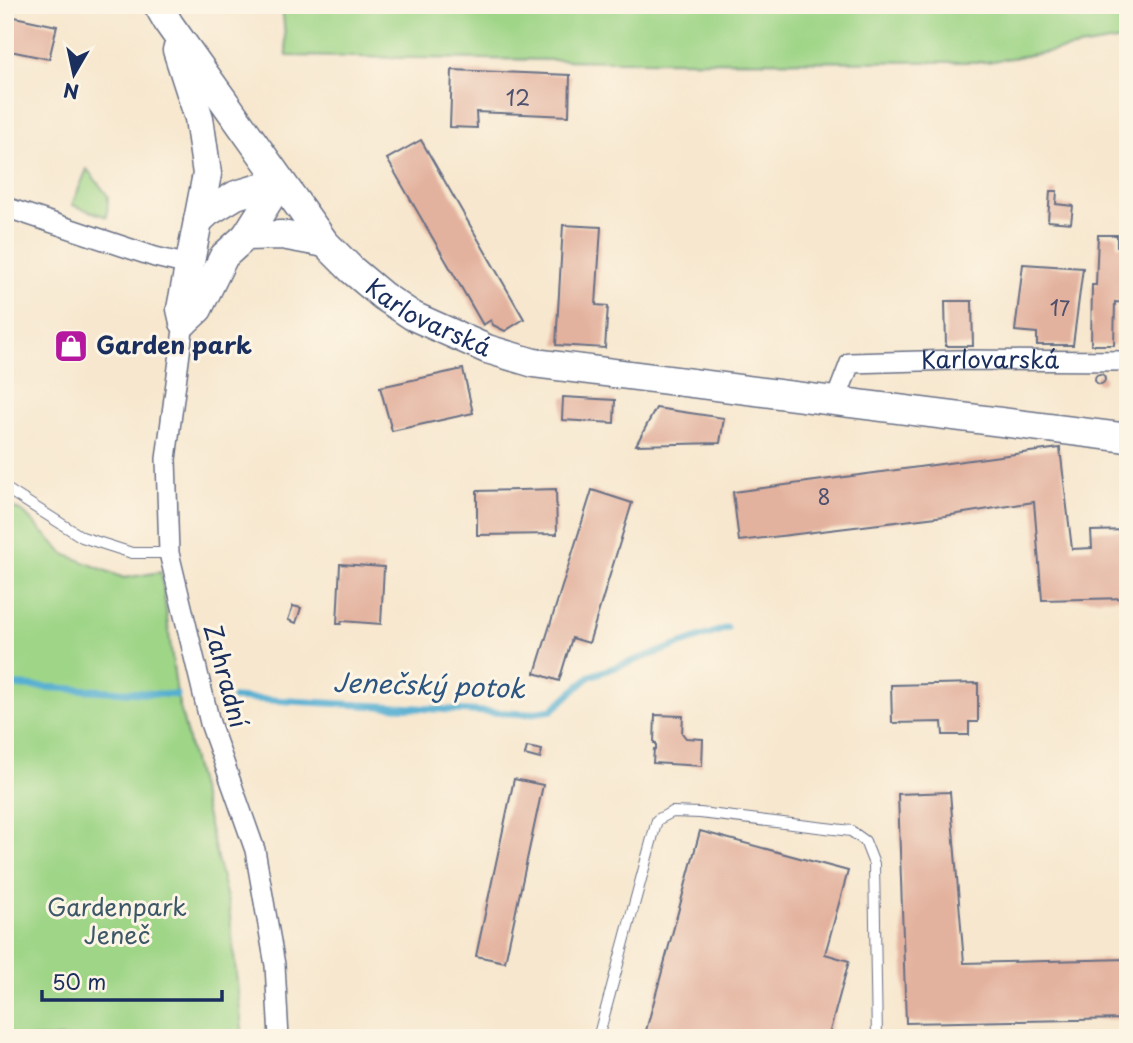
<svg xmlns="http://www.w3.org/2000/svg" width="1133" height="1043" font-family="'Playpen Sans',sans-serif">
<rect width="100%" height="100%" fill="#fcf5e5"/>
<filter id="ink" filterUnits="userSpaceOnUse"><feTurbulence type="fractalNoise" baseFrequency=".0143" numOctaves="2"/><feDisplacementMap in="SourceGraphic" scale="14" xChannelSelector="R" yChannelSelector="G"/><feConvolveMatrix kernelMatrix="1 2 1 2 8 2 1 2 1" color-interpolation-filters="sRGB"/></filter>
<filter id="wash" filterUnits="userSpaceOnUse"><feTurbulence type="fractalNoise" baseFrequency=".00686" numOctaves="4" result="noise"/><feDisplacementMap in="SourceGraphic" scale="28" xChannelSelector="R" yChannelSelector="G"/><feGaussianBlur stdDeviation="1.57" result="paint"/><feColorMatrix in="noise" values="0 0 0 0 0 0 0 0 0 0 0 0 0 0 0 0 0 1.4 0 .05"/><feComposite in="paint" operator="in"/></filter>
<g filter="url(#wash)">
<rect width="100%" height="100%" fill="#f7e7ce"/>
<!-- green -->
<g fill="#9fd587" stroke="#5d8272" stroke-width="2">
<polygon points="282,5 1128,5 1128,39 987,62 618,61 287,56"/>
<polygon points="87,169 108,196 107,217 72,205"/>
<polygon points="5,503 24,513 64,554 124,578 161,572 177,695 229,907 243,1038 5,1038"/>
</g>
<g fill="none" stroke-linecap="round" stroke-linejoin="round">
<!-- stream -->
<g stroke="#55afd2" stroke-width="7">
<polyline points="5,685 177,695"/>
<polyline points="234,698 525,714 552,710 590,676 727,628"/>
</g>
</g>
<g id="blocks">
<!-- building -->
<g fill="#e3b29f">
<polygon points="5,15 57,26 49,59 5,50"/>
<polygon points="452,70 570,75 569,116 476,112 477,128 450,127"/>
<polygon points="421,140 524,319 505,331 493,325 491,320 483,325 387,159"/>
<polygon points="1050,191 1057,191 1056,204 1073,206 1071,223 1048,221"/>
<polygon points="563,225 601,227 596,305 608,306 605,348 556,345"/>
<polygon points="1098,235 1117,235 1117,246 1128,246 1128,303 1115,302 1114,345 1091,345 1092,285 1096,285"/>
<polygon points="1023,264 1083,268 1073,345 1037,345 1037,333 1015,331"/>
<polygon points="945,301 972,301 973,346 946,346"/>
<polygon points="463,369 473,413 392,431 380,387"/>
<circle cx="1100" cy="379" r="5"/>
<polygon points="563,397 615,400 614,423 562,420"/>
<polygon points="656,408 724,418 720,443 636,445"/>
<polygon points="1060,448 1072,549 1092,548 1091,531 1128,530 1128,598 1042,600 1034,502 945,516 739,541 733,492"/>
<polygon points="556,489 557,534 477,535 477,491"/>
<polygon points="592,490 632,503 589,643 572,638 559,681 535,673"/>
<polygon points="340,564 384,567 381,624 342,621 341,624 337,624"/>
<polygon points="293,606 301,608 296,623 288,620"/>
<polygon points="978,683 978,722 969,722 969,735 943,735 942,722 892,723 891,685"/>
<polygon points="655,715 683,716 682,733 686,738 703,739 702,766 653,763 654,749 656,749 656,743 654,743"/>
<polygon points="527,747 542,750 540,759 525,755"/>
<polygon points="514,779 543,785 505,962 476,956"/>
<polygon points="950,792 964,963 1128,959 1128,1019 906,1023 898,794"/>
<polygon points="700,831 848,871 825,954 849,961 828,1038 644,1038"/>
</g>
</g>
</g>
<g filter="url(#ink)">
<use href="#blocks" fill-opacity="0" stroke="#686f85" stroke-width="2"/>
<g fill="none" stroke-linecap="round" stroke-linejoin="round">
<!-- service casing -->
<g stroke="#686f85" stroke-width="12">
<g id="service">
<polyline points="5,488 82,537 132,553 169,553"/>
<polyline points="598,1038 657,820 672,812 700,813 851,831 865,841 874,864 877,1038"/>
</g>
</g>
<!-- minor casing -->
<g stroke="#686f85" stroke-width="22">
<g id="minor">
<polyline points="5,207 155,257 189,265"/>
<polyline points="184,322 166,459 169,553 210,723 255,850 275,965 279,1038"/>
<path id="s1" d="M835,402L850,363L957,360L1128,361"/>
</g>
</g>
<!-- secondary casing -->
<g stroke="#686f85" stroke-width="31">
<g id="secondary">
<path id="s2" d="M158,5L169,24L325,243L352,270L383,296L413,316L487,349L534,363L1128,438"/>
<polyline points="177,50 199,118 207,174 181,309 184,322"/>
<polyline points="198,221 208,212 236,195 280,182"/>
<polyline points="246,236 280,182"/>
<polyline points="184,322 198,309 224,256 246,236 282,235 325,243"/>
</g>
</g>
<!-- service -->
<use href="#service" stroke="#fff" stroke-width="10"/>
<!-- minor -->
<use href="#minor" stroke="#fff" stroke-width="19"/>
<!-- secondary -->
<use href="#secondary" stroke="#fff" stroke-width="28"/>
</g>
</g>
<!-- icons -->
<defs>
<g id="shop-square" transform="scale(1.75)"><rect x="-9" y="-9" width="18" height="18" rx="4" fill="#b5179e" stroke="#fcf5e5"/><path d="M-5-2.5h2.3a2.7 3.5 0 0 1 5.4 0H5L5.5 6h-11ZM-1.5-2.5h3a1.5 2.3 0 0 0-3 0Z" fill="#fff"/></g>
</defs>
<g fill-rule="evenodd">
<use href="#shop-square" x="71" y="346"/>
</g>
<g text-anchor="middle" stroke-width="6" stroke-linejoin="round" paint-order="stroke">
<!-- number labels -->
<g font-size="21" fill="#4d506e">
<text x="518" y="106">12</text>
<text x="1060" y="316">17</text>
<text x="824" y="505">8</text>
</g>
<!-- street labels -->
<g font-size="24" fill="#1b2f5e" stroke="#fcf5e5">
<text dy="8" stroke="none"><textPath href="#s2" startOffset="420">Karlovarská</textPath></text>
<text dy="8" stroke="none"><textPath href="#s1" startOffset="182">Karlovarská</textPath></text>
<text transform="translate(225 676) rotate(75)" y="8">Zahradní</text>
</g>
<!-- poi labels -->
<g font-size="24" font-weight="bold" fill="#1b2f5e" stroke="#fcf5e5" text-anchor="start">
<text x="96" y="354">Garden park</text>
</g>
<!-- park labels -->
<g font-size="24" fill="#3c5868" stroke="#fcf5e5">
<text x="117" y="916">Gardenpark<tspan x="117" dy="28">Jeneč</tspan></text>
</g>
<!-- water labels -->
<g font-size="26" font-style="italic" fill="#2c5581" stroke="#fcf5e5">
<text transform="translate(429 686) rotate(2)" y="9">Jenečský potok</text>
</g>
</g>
<!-- margin -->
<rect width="1133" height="1043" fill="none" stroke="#fcf5e5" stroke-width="28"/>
<!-- north arrow -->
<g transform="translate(74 74) rotate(189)" stroke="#fcf5e5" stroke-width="5" paint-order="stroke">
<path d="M0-5L12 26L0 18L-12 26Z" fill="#1b2f5e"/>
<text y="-10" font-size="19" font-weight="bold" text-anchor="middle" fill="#1b2f5e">N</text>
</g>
<!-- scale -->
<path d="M42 990v10h180v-10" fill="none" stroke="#1b2f5e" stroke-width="3.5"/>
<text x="52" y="990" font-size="21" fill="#1b2f5e" stroke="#fcf5e5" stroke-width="5" paint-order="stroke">50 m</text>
</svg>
